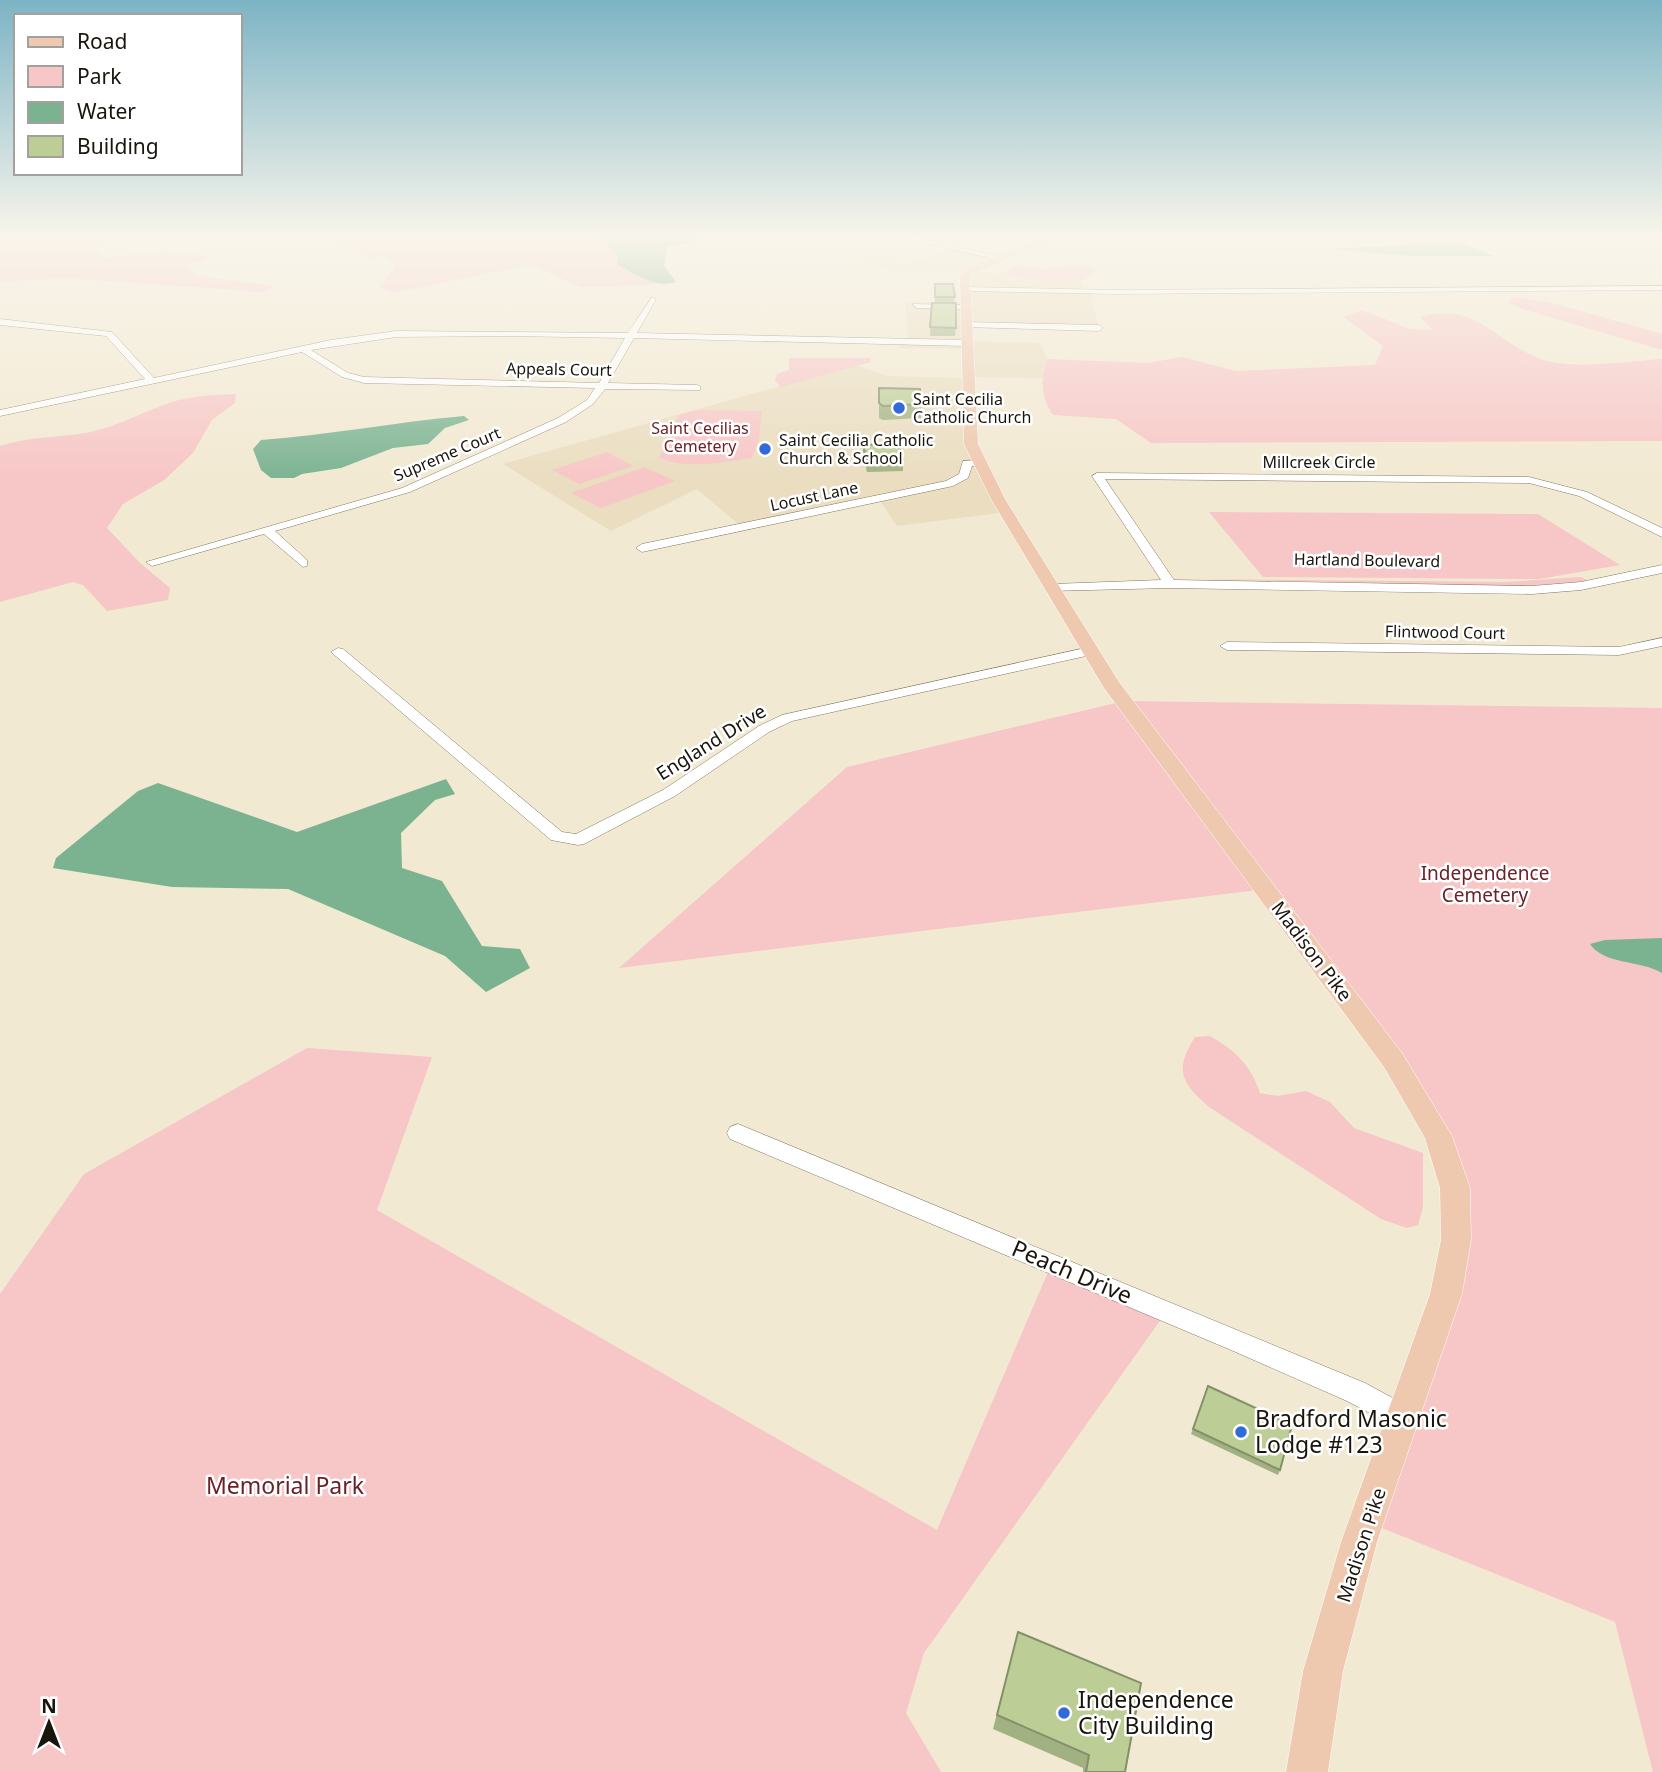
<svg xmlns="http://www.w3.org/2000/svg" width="1662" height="1772" font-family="'Noto Sans',sans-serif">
<rect width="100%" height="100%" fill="#f2e9d2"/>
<!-- built -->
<g fill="#eaddc0">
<polygon points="948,249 999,258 969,272 1004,273 1026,281 1081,282 1085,292 1090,292 1099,328 966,325 966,341 1040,343 1047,359 1042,370 1043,378 967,377 966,349 899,348 901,341 908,341 905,302 965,303 967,272 895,271 858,261 871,255 898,258 891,262 906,264"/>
<polygon points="855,365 888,376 967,378 969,429 1007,512 897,526 879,499 742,527 697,489 611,531 503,464"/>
</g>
<!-- green -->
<g fill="#f7c6c6">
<path d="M0,234H132L93,245L102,258C139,254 176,246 211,259L186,264L198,276L274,286L264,292L66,278L0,282Z"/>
<polygon points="338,234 567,234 559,241 574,246 603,241 658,284 667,284 581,287 531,265 396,292 379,288 395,266 383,257 369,258 337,243"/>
<path d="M1081,264L1097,270C1082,292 1026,281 1004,273L1015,265L1042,269Z"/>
<polygon points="1514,297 1549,302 1662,334 1662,350 1522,309 1508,302"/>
<path d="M1362,310L1410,329L1432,330L1420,317C1477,302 1493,340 1538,358C1571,371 1627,361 1662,359V441L1151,443L1116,419L1053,415C1042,400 1039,377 1047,359L1147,363L1182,357L1236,371L1375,365L1383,346L1344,317Z"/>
<polygon points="789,358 870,358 871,362 781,387 775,381 777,374 789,370"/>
<path d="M236,394L235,403L212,420L193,453L164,480L123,504L107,528L140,563L170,588L168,600L107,611L83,585L73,582L0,602V446C30,436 60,438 91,432C119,425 135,416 161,406C184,396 211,395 236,394Z"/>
<path d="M697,410L762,411L759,439L752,458C721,462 689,470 659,458L679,415Z"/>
<polygon points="607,452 633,466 579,484 552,470"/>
<polygon points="645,467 675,481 601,508 571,493"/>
<polygon points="1209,512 1538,514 1620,565 1539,579 1263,577"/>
<polygon points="1581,577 1588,581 1527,586 1192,579 1506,582"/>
<polygon points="1124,701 1662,708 1662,1772 1653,1772 1615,1622 1367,1522 1446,1294 1447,1157 1266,889 619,968 847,767"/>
<path d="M1210,1036C1237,1052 1250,1064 1260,1093L1278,1096L1306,1091L1330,1102L1354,1128L1423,1153V1207L1418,1225L1407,1228L1381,1219L1209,1107C1181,1083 1174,1070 1195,1037Z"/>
<polygon points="307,1048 432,1057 377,1210 937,1530 1052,1263 1164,1315 924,1653 906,1713 941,1772 0,1772 0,1294 84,1174"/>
</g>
<!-- water -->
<g fill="#7bb391">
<path d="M577,234H674L708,239L667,247L664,266L676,282C655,289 636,274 618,265L617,253L603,241Z"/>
<polygon points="1459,242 1494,256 1412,256 1329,249"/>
<path d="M464,416L469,420L445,428L428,444L393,448L341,468L302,474L294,478H271L261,470L253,449L261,440C329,435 396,422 464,416Z"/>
<polygon points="446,779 455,794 435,800 401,833 402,868 442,881 482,946 520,949 530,968 486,992 445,956 288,889 172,887 53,868 56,858 138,791 158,783 297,832"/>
<path d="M1662,938V973C1641,960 1604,965 1590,944L1605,940Z"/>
</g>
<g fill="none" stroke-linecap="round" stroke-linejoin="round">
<!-- minor casing -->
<g stroke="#807863" stroke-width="1">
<g id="minor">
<polygon points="888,234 901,234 1003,258 999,260"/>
<polygon points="1662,286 1662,290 1117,294 964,291 960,289 964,287 1117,290"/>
<path d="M652,297L656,299L637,333L966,340L970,343L966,346L634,338L608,383L697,385L700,386V390L605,389L593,404L566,422L410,492L275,531L307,560V566L303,567L264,534L152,566L146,562L402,488L558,418L587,400L595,388L364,383L342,377L302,352L0,416V410L145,379L106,336L0,325V319L112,332L154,378L331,340L396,331L628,333ZM511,336L625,338L599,383L364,377L348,373L311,350L396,337Z"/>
<polygon points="913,304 965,305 969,307 965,309 916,308"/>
<polygon points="966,322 1099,325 1103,328 1099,331 963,327"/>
<polygon points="979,460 983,461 983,465 972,466 968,478 953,486 642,552 636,548 642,544 946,481 959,474 963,461"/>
<polygon points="1097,473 1529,477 1587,492 1662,528 1662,537 1579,496 1529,483 1105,479 1174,580 1532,586 1581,582 1662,565 1662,573 1581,590 1532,594 1170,588 1048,591 1047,588 1053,584 1161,580 1092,476"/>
<polygon points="1662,638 1662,646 1619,655 1227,650 1220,646 1227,642 1619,647"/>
<polygon points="1090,647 1097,651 1095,654 792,721 769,732 675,796 584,844 578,845 551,840 331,652 338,648 343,649 562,832 576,834 663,790 759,726 782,715"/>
<polygon points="738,1124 1365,1383 1413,1409 1417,1418 1413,1427 1404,1431 1347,1401 1231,1350 730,1139 727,1133 730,1127"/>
</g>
</g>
<!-- major casing -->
<g stroke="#fff" stroke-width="1">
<polygon id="major" points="1051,234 1064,234 970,276 978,444 1005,499 1119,682 1402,1053 1452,1136 1470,1188 1471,1240 1462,1294 1377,1542 1343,1671 1328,1772 1286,1772 1303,1671 1341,1542 1430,1294 1441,1240 1440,1188 1425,1138 1384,1067 1104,688 991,499 964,444 960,275 971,266"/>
</g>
<!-- minor -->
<use href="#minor" fill="#fff" fill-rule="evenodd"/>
<!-- major -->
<use href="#major" fill="#efc8b0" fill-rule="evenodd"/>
</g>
<!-- wall -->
<g fill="#a2b181">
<polygon points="935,284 955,297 954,302 935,302"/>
<polygon points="932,303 956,328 955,336 930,336"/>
<polygon points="879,388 921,404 921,418 883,420 879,418"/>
<polygon points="863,445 903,459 903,471 867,472 863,457"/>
<polygon points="1208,1386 1280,1470 1278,1475 1191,1434"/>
<polygon points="1018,1632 1125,1772 1083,1772 1083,1768 993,1729"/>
</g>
<!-- building -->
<g fill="#bcce96" stroke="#849069" stroke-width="2">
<polygon points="935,284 953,284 955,297 935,297"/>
<polygon points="932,303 956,303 956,328 930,327"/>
<polygon points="879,388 920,389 921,404 883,406 879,403"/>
<polygon points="898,444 903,459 867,461 863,445"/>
<polygon points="1208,1386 1292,1425 1280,1470 1193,1429"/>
<polygon points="1018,1632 1141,1683 1125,1772 1086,1772 1089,1755 997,1715"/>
</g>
<!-- sky -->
<linearGradient id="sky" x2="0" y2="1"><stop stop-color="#7cb4c5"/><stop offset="0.49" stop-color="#f9f5eb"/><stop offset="1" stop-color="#f9f5eb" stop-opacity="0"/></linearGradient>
<rect width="1662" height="482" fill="url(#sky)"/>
<!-- markers -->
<g fill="#306bd9" stroke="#fff" stroke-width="2.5">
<circle cx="899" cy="408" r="7"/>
<circle cx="765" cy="449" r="7"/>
<circle cx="1241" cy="1432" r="7"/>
<circle cx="1064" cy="1713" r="7"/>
</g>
<g text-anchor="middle" stroke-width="5" stroke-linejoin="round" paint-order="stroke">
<!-- far-street labels -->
<g font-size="16" fill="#19150d" stroke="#fff">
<text transform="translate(559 369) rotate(1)" y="6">Appeals Court</text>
<text transform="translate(447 454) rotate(-23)" y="6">Supreme Court</text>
<text x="1319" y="468">Millcreek Circle</text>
<text transform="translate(814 496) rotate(-12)" y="6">Locust Lane</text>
<text transform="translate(1367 560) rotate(1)" y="6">Hartland Boulevard</text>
<text transform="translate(1445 632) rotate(1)" y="6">Flintwood Court</text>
</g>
<!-- far-poi labels -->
<g font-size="16" fill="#19150d" stroke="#fff" text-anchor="start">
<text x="913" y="405">Saint Cecilia<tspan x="913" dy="18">Catholic Church</tspan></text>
<text x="779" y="446">Saint Cecilia Catholic<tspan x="779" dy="18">Church &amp; School</tspan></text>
</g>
<!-- far-park labels -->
<g font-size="16" fill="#6c2028" stroke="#fff">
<text x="700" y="434">Saint Cecilias<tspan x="700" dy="18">Cemetery</tspan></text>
</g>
<!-- street labels -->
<g font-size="19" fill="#19150d" stroke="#fff">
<text transform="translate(711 742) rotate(-32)" y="7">England Drive</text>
<text transform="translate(1312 951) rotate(53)" y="7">Madison Pike</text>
<text transform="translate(1361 1545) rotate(-72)" y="7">Madison Pike</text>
</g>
<!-- park labels -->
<g font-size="19" fill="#6c2028" stroke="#fff">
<text x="1485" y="880">Independence<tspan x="1485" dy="22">Cemetery</tspan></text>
</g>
<!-- near-street labels -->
<g font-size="23" fill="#19150d" stroke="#fff">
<text transform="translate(1072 1272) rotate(23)" y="8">Peach Drive</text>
</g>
<!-- near-poi labels -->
<g font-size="23" fill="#19150d" stroke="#fff" text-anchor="start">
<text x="1255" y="1427">Bradford Masonic<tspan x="1255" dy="26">Lodge #123</tspan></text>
<text x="1078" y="1708">Independence<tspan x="1078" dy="26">City Building</tspan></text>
</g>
<!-- near-park labels -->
<g font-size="23" fill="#6c2028" stroke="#fff">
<text x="285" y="1494">Memorial Park</text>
</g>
</g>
<!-- legend -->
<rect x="14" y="14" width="228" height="161" fill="#ffffff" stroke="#a3a19e" stroke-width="2"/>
<rect x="28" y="37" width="35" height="10" fill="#efc8b0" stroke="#a3a19e" stroke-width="2"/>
<text x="77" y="49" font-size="21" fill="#19150d">Road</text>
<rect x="28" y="66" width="35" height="21" fill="#f7c6c6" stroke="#a3a19e" stroke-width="2"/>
<text x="77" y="84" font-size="21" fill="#19150d">Park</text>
<rect x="28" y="102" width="35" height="21" fill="#7bb391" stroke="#a3a19e" stroke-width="2"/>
<text x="77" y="119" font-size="21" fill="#19150d">Water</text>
<rect x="28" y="136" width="35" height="21" fill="#bcce96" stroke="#a3a19e" stroke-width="2"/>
<text x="77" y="154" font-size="21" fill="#19150d">Building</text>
<!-- north arrow -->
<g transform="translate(49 1723)" stroke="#ffffff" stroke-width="5" paint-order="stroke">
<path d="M0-5L12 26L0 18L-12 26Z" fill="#19150d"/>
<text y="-10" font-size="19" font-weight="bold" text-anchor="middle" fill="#19150d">N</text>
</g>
</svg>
